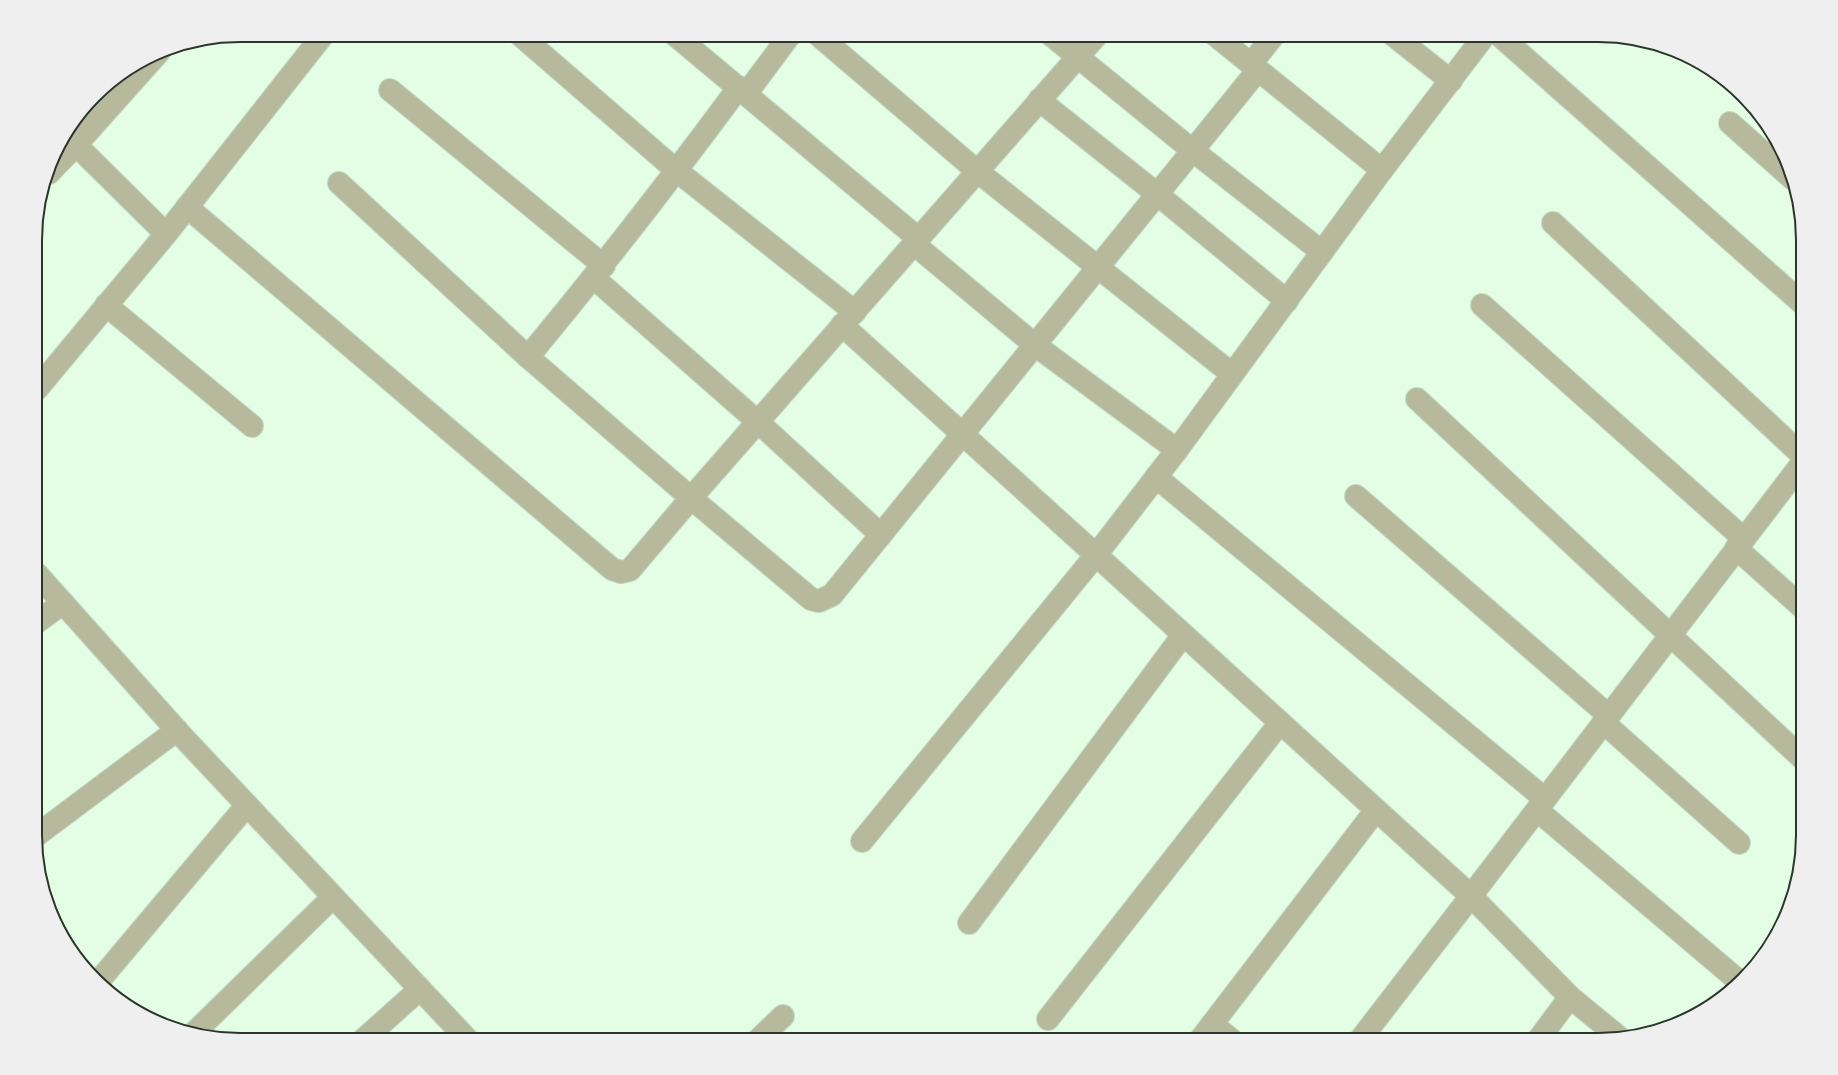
<svg xmlns="http://www.w3.org/2000/svg" width="1838" height="1075" font-family="'IBM Plex Sans',sans-serif">
<rect width="100%" height="100%" fill="#e4fee5"/>
<g fill="none" stroke-linecap="round" stroke-linejoin="round">
<!-- street casing -->
<g stroke="#c3dac4" stroke-width="24">
<g id="street">
<polyline points="520,35 677,171 855,312"/>
<polyline points="675,35 919,239"/>
<polyline points="818,35 977,171 1232,374"/>
<polyline points="1051,35 1192,150 1322,252"/>
<polyline points="1215,35 1382,170 1485,35"/>
<polyline points="1393,35 1451,81"/>
<polyline points="1499,35 1803,304"/>
<polyline points="1251,64 1274,35"/>
<polyline points="390,90 604,266"/>
<polyline points="746,94 790,35"/>
<polyline points="1039,100 1157,194 1287,301"/>
<polyline points="1730,123 1793,179"/>
<polyline points="67,136 166,234"/>
<polyline points="1382,170 1177,450 1096,555 1471,896 1803,462"/>
<polyline points="49,173 76,145 159,52"/>
<polyline points="339,183 528,357 691,498 811,599 819,601 832,595 1258,70"/>
<polyline points="187,207 612,569 621,572 630,570 691,498 1097,35"/>
<polyline points="1553,223 1803,456"/>
<polyline points="914,244 1035,345 1177,450"/>
<polyline points="594,278 758,422 881,535"/>
<polyline points="106,305 252,426"/>
<polyline points="1482,305 1744,539"/>
<polyline points="842,325 1096,555 862,841"/>
<path d="M528,357C601,269 671,179 739,87"/>
<polyline points="37,389 166,234 323,35"/>
<polyline points="1417,399 1803,759"/>
<polyline points="1156,477 1545,799"/>
<polyline points="1356,496 1608,715"/>
<polyline points="1736,548 1803,608"/>
<polyline points="37,574 182,736 468,1040"/>
<polyline points="37,622 63,603"/>
<polyline points="1603,722 1739,843"/>
<polyline points="1537,810 1740,982"/>
<polyline points="37,835 177,730"/>
<polyline points="969,923 1183,635"/>
<polyline points="98,982 247,805"/>
<polyline points="1048,1019 1280,723"/>
<polyline points="1212,1024 1232,1040"/>
<polyline points="193,1034 333,897"/>
<polyline points="363,1040 420,989"/>
<polyline points="758,1040 783,1016"/>
<polyline points="1200,1040 1376,810"/>
<polyline points="1360,1040 1471,896 1570,997 1620,1038"/>
<polyline points="1538,1040 1570,997"/>
</g>
</g>
<!-- street -->
<use href="#street" stroke="#b6b99b" stroke-width="22"/>
</g>
<!-- crop -->
<path d="M0 0H1838V1075H0ZM240 42H1598A198 198 0 0 1 1796 240V835A198 198 0 0 1 1598 1033H240A198 198 0 0 1 42 835V240A198 198 0 0 1 240 42Z" fill="#eeefee" fill-rule="evenodd"/>
<path fill="none" stroke="#2b352b" stroke-width="2" d="M240 42H1598A198 198 0 0 1 1796 240V835A198 198 0 0 1 1598 1033H240A198 198 0 0 1 42 835V240A198 198 0 0 1 240 42Z"/>
</svg>
